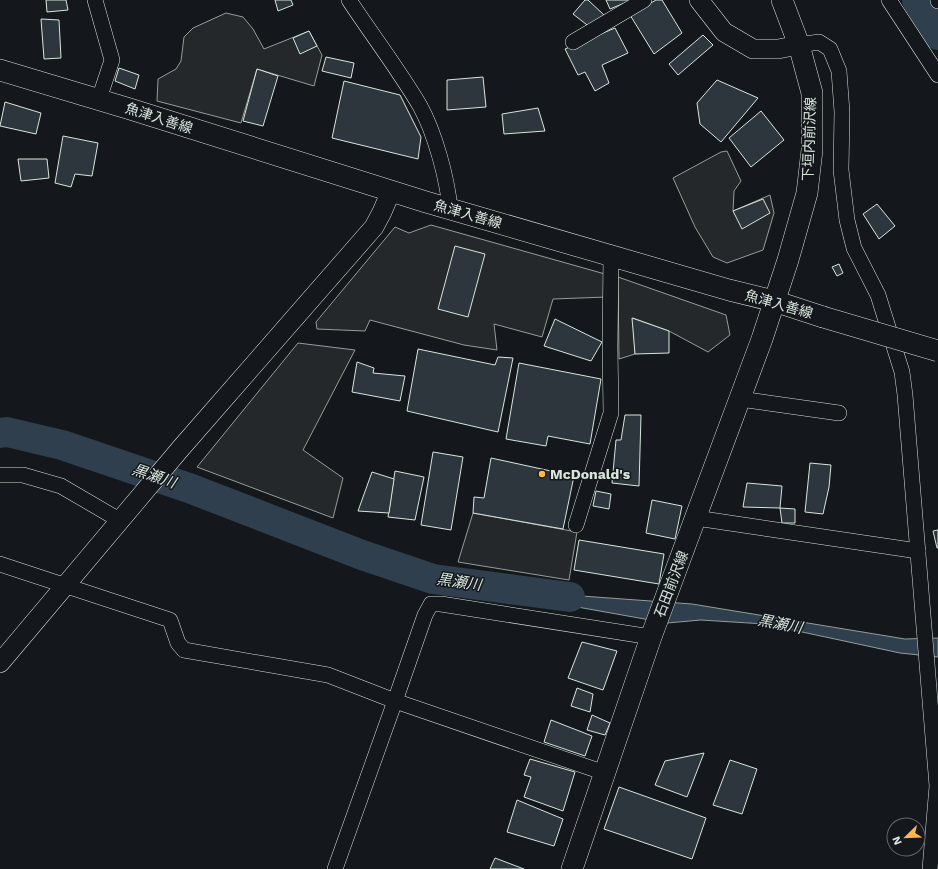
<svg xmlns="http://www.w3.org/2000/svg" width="938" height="869" font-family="'Work Sans','Noto Sans JP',sans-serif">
<rect width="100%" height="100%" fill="#14181c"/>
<!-- parking -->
<g fill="#24282b" stroke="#939e99">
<polygon points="226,13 243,17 253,29 264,49 309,31 322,55 314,86 257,69 241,123 157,101 158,79 176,69 181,61 184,37 193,28"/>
<polygon points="727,151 741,181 734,191 733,211 770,195 774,213 763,250 727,263 713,257 695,227 673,178 721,152"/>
<polygon points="431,225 605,274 607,297 553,299 542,337 494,324 497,350 464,345 370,320 365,331 317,329 316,322 395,227 409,233"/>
<polygon points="618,277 726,315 730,335 708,352 669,331 633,318 635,354 619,359"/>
<polygon points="298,343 355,350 303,450 343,478 333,518 197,467"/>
<polygon points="473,513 577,532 569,580 458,562"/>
</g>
<!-- water -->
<polygon fill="#2f3f4d" stroke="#939e99" points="471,588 692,604 905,639 938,638 938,657 900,653 765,624 701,620 667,623"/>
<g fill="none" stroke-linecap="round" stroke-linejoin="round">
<!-- river -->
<g stroke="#2f3f4d" stroke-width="30">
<polyline points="917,0 938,35"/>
<polyline points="0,433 7,432 62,445 189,488 362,555 433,579 570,597"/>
</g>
</g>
<!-- building -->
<g fill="#2c363c" stroke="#d8e6dc">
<polygon points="46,0 66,0 68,10 47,12"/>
<polygon points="275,0 291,0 293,5 278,11"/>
<polygon points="585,0 588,0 604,15 591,28 573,14"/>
<polygon points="606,0 632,0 610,9"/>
<polygon points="656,0 662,0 682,33 654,54 630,15"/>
<polygon points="41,19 59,20 61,58 44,59"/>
<polygon points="615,28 628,53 602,65 609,83 595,91 585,72 578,75 565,49"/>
<polygon points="309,31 317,46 300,54 293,38"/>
<polygon points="703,35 713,45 678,75 669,64"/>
<polygon points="326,57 354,63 351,78 322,71"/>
<polygon points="119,68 139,75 135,89 115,81"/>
<polygon points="257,69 278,76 263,126 243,121"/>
<polygon points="483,77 486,107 447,110 447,80"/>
<polygon points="717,80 758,98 721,142 700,124 697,103"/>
<polygon points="344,81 400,95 421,137 418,159 332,138"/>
<polygon points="5,102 41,113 36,134 0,126"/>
<polygon points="538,108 545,131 504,134 502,114"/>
<polygon points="761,111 784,140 751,167 729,138"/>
<polygon points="63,136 98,143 92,176 75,174 71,187 55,183"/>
<polygon points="18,159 47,159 49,178 21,181"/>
<polygon points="763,199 770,213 742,229 733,211"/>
<polygon points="877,204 895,226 879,239 863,214"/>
<polygon points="455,246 485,254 468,317 438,309"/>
<polygon points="839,264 843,273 837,276 832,267"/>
<polygon points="632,318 669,331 669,353 635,354"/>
<polygon points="555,319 602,342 591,361 544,346"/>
<polygon points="418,349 495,365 498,357 513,358 498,432 407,411"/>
<polygon points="357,362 374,368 373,373 405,376 400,401 352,392"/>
<polygon points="519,363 601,379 590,444 548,436 546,446 506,439"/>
<polygon points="625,415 641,415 639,486 612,483 616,440 621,440"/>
<polygon points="433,452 463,457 451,530 421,525"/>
<polygon points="491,458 574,476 563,529 473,513 474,497 484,498"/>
<polygon points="810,463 831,465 829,487 823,514 805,512"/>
<polygon points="395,471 424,477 415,520 388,517"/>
<polygon points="372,472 394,479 389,513 358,511"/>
<polygon points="747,483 782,486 780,508 743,507"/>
<polygon points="596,491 611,494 609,509 593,506"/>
<polygon points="652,500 682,506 675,539 646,533"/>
<polygon points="780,508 795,509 795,523 782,523"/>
<polygon points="938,530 938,548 937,548 933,531"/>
<polygon points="579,540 664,554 659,584 574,570"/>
<polygon points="582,642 617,651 603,690 568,678"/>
<polygon points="577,688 593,694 590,712 571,706"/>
<polygon points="592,715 610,723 605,735 587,730"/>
<polygon points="551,720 592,736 585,756 544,742"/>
<polygon points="704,753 687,797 655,785 665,761"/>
<polygon points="530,759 575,772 563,811 524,797 531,777 524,775"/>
<polygon points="730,760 757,769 742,814 713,805"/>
<polygon points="619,787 706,818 692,859 604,829"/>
<polygon points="517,800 563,819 554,846 507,832"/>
<polygon points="495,858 524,869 490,869"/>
</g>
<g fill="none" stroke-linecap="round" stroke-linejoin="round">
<!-- minor casing -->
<g stroke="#d8e6dc" stroke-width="16">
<g id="minor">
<polyline points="95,0 112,60 99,99"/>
<path d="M349,0C372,35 399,70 420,106C435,133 447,178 450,208"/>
<polyline points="889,0 938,75"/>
<polyline points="938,0 938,1"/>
<polyline points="573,42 644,0"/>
<polyline points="799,45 819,42 830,49 839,71 842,112 841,170 847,220 854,248 878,295 902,372 905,395 937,786 930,869"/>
<polyline points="740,399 839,413"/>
<polyline points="0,475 23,475 61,486 121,521"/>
<polyline points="696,518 918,551"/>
<polyline points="576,525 611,413 610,347 611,255"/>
<polyline points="0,564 170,620 178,643 184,650 328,675 395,701 425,615 431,604 441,604 651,637"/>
<polyline points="335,869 395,701 605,773"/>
</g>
</g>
<!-- tertiary casing -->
<g stroke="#d8e6dc" stroke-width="20">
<g id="tertiary">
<polyline points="699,0 724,32 753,49 778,49 799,45"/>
<polyline points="0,663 181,448 374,227 382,212 391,191"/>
</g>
</g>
<!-- secondary casing -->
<g stroke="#d8e6dc" stroke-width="22">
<g id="secondary">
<polyline points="0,70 130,109 426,202 729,290 774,301 823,317"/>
<polyline points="572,869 651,637 762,339 788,260 807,193 812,150 812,93 799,45 782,0"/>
</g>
</g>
<!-- minor -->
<use href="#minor" stroke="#14181c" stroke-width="15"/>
<!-- tertiary -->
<use href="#tertiary" stroke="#14181c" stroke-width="19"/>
<!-- secondary -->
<use href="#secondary" stroke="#14181c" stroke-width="21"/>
<!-- secondary-bridge casing -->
<g stroke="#d8e6dc" stroke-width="22" stroke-linecap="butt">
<polyline id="secondary-bridge" points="823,317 938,351"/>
</g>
<!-- secondary-bridge -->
<use href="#secondary-bridge" stroke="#14181c" stroke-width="21"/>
</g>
<!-- markers -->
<circle fill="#ffb74d" stroke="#14181c" stroke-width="1.5" cx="542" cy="474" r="4"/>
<g text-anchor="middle" stroke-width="3" stroke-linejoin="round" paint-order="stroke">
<!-- street labels -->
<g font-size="14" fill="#d8e6dc" stroke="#14181c">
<text transform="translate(159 118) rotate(18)" y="5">魚津入善線</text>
<text transform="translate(809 139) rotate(-88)" y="5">下垣内前沢線</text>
<text transform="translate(468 214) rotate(16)" y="5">魚津入善線</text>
<text transform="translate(779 304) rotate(16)" y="5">魚津入善線</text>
<text transform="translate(671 584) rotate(-69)" y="5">石田前沢線</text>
</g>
<!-- poi labels -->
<g font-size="14" font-weight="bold" fill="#d8e6dc" stroke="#14181c" text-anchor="start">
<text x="550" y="479">McDonald's</text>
</g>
<!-- water labels -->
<g font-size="15" font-style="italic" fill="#d8e6dc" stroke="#14181c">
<text transform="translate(154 476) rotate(19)" y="5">黒瀬川</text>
<text transform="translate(459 582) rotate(8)" y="5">黒瀬川</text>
<text transform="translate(780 624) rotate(11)" y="5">黒瀬川</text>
</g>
</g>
<!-- north arrow -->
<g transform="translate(906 837) rotate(247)"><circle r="19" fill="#14181c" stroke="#626a69"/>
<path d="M0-3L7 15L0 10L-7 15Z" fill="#ffb74d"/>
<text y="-6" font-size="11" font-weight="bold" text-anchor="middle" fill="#d8e6dc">N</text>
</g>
</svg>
